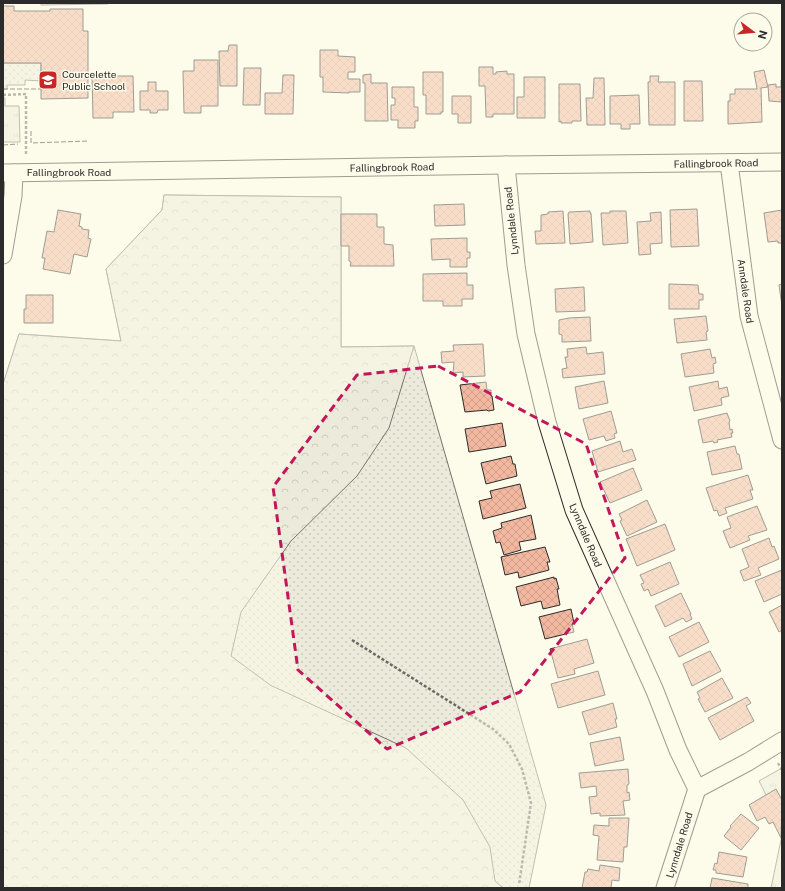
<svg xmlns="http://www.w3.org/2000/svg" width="785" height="891" font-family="'Public Sans',sans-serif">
<defs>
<pattern id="grass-dots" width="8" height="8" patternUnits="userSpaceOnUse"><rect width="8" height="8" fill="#ecebdb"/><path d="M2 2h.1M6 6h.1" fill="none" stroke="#cbcabc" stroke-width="1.8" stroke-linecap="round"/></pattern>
<pattern id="forest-crowns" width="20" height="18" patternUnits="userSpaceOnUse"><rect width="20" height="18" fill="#ecebdb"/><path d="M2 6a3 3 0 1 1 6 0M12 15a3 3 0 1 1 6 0" fill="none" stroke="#cbcabc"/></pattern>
<pattern id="park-tufts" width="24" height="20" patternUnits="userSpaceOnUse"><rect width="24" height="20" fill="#ecebdb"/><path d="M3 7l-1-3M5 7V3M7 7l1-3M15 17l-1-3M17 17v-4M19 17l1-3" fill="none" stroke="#cbcabc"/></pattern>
<pattern id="building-cross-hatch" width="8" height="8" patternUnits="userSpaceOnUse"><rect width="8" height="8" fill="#f2b8a0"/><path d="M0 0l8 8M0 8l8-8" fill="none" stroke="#d09e8a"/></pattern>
</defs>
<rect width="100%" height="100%" fill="#fdfbea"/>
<!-- grass -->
<g fill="url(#grass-dots)" stroke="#74746e">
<polygon points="3,63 41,63 41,81 25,80 25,85 7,85 7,89 3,89"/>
<polygon points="164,195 341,197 341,347 414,346 546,805 529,888 3,888 3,384 19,334 121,341 106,269 162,210"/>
</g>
<!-- forest -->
<polygon fill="url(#forest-crowns)" stroke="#74746e" points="164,195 341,197 341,347 414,346 389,428 357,476 291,541 241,612 231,656 270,685 406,748 463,800 490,847 495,881 503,888 3,888 3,384 19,334 121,341 106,269 162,210"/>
<!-- park -->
<g fill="url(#park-tufts)" stroke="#74746e">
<polygon points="3,98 5,98 5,106 19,106 20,142 3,142"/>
<polygon points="782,768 782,827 759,781"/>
<polygon points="782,835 782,888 771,888"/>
</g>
<!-- parking -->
<polygon fill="#eceadb" stroke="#74746e" points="41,3 108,3 108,4 41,5"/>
<!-- building -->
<g fill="url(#building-cross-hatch)" stroke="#2b2b2b">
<polygon points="3,6 14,6 14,11 50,11 50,9 83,9 83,31 88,31 88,98 41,99 41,63 3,63"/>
<polygon points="229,45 237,45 237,86 220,86 219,51 228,51"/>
<polygon points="320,50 338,50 338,56 355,57 355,72 348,72 348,79 360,79 360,92 349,92 349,93 323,92 323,77 320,77"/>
<polygon points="194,60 218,60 218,106 201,106 201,113 184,113 183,71 194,71"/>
<polygon points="479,67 493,67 493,74 496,74 496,72 507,71 507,74 514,74 514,114 493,114 493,117 486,117 485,86 479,86"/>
<polygon points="244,68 261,68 260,105 243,105"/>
<polygon points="764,70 768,87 761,88 762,122 728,124 728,101 730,101 730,94 735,94 735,89 757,89 754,72"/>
<polygon points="423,72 443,72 443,112 441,112 441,114 426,114 426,95 423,95"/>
<polygon points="371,74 371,83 387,83 388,121 365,121 365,83 363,83 363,75"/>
<polygon points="283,75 294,75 293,114 265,114 265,93 282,93"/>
<polygon points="92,76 133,76 134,112 113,112 113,118 93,118"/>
<polygon points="650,76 659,76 658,82 675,82 675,125 649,125 648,82 650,82"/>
<polygon points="524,77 545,77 545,118 517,118 517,97 524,97"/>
<polygon points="594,78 604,78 605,125 587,125 586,98 593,98"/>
<polygon points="781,80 782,80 782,102 769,101 768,85 776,84 776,87 781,87"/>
<polygon points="684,81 702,81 703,121 684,121"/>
<polygon points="148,82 156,82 156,91 168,91 168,110 158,110 157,113 150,113 150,110 140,110 140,91 148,91"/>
<polygon points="559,84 580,84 581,121 572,121 572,123 561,123 561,121 559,122"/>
<polygon points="392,87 414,87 414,107 418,107 418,121 415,121 415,128 398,128 398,120 391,120 391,105 395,105 395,98 392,98"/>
<polygon points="639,95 640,124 630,124 630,129 621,129 621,124 610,124 610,96"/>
<polygon points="452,96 471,96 471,123 458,123 458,114 452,114"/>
<polygon points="464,204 465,225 435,226 434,205"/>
<polygon points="697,209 699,246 671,247 670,210"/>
<polygon points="58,210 81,214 79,226 82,227 82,229 89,230 88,238 91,239 87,257 74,254 70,274 43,269 45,258 42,258 47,231 54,232"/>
<polygon points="782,210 782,243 778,243 778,241 768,242 764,213"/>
<polygon points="563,211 565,243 536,244 535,231 541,231 541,215 548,214 548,212"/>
<polygon points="590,211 590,213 591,213 593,242 570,244 568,214 569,212"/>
<polygon points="610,211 626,211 628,243 603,245 601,213 610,213"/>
<polygon points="661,212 662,243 650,244 651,254 639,255 637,222 651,221 650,213"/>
<polygon points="341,214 377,214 377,227 384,227 384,244 393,245 394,266 350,266 351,262 349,261 349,246 341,246"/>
<polygon points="467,238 467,252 470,252 470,258 467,258 467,267 450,267 450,259 432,260 431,239"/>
<polygon points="467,273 467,285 473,285 473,299 462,299 462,306 443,306 443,301 423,301 423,274"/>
<polygon points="669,284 698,285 699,294 703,294 703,300 699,300 699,309 669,309"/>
<polygon points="782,284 782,306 779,285"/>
<polygon points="584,287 585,311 556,312 555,289"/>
<polygon points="26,295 53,295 53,323 24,323 24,309 26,309"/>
<polygon points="706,316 708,331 706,332 707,340 677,343 674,319"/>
<polygon points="590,317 591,341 562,342 562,335 559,334 559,320 569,318"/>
<polygon points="483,344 485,376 463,377 463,372 453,373 454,362 442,363 441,352 454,351 453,345"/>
<polygon points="586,347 587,354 603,352 605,374 563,378 562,369 567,368 565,357 568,357 567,349"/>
<polygon points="710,349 712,358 715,357 716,363 713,364 714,373 685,377 681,354"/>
<polygon points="604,381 608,403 579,409 575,387"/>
<polygon points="718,381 719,389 727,387 729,396 721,398 722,405 694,411 689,387"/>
<polygon points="486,382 487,390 491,390 491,396 492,396 494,410 488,411 487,410 465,412 460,385"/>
<polygon points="611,411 617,433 614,434 615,438 606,441 604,436 589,440 583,419"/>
<polygon points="727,413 730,421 729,422 730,430 732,429 733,433 731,433 732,437 717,440 718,442 714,443 713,441 703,443 698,420"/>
<polygon points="502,423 506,446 469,452 465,429"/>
<polygon points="620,441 623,452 632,449 636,460 598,472 592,451"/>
<polygon points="735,446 737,454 739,454 742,469 712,475 707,452"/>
<polygon points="511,456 513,464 515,464 517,476 486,484 481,463"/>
<polygon points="633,468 642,490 610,503 600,482"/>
<polygon points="748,475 753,490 750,490 753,499 725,508 727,513 719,516 717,510 714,511 706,488"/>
<polygon points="520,484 526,508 483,519 479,501 492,498 490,491"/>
<polygon points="647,500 657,522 627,536 620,521 622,520 619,514"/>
<polygon points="757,506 767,530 748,536 750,540 730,548 723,531 731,528 727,517"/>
<polygon points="531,515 536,539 519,542 521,550 504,555 500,542 496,543 493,531 502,528 501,523"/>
<polygon points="665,524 675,550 637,566 626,539"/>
<polygon points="769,538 772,547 774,546 779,559 758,568 761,575 744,581 740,571 749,567 742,549"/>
<polygon points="545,547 550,562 547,562 549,570 519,578 518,572 505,575 501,557"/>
<polygon points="670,562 679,584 651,596 648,589 644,591 641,584 644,583 640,575"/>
<polygon points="782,570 782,594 764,602 755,581"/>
<polygon points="554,577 554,579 556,578 559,589 557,589 560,605 543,609 541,601 521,606 516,587"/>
<polygon points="681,593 691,614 690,614 692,619 686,622 683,618 665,627 655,606"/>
<polygon points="782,605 782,630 779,632 769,612"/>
<polygon points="571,609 574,623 572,624 574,632 545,639 539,617"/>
<polygon points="699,622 709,642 679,657 669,637"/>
<polygon points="587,639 594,663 574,669 575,674 558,678 550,649"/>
<polygon points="710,651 721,671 692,686 683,664"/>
<polygon points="598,671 605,695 558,708 551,684"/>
<polygon points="722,678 733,698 705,712 698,699 700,698 697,692"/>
<polygon points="747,697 751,703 746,706 754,721 720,740 708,718"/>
<polygon points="613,703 617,719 615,719 617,727 589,735 582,712"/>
<polygon points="620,737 624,760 595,766 590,743"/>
<polygon points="628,769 629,784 627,785 627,793 629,792 630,800 623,801 625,815 600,816 600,813 591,814 589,797 597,796 596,786 581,788 579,773"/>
<polygon points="776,789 782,800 781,838 773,822 769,824 765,817 757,821 749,805"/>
<polygon points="741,814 759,828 741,850 724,836 731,827 730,826"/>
<polygon points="609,818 629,818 627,847 624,847 623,862 597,860 599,836 593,835 594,825 609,826"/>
<polygon points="719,852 747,857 743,877 716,873 716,870 713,870 715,863 717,864"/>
<polygon points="600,865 620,868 619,881 612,880 611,888 582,888 585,872 587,872 588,869 599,871"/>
<polygon points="712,878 748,884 748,888 710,888"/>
</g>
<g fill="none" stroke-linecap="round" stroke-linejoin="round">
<!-- minor casing -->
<g stroke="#2b2b2b" stroke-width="19">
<g id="minor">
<polyline points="729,163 749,316 782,440"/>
<polyline points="506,165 516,265 526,334 547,422 574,510 655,691 678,750 697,789 665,888"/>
<polyline points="3,173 506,165 782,162"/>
<polyline points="3,255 13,196 14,173"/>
<polyline points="697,789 748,762 782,741"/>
</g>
</g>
<!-- path -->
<g stroke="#6a6964" stroke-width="2.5" stroke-dasharray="3 2" stroke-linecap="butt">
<polyline points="3,95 26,94 26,155"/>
<polyline points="352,640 493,729 509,744 522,769 531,803 519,885"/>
<polyline points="778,763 782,770"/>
</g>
<!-- minor -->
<use href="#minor" stroke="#fdfbea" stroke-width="17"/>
<!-- fence -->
<g stroke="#2b2b2b" stroke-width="1" stroke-dasharray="5 2" stroke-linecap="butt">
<polyline points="3,89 41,89"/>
<polyline points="31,131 31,143 89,141"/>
<polyline points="3,145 18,144"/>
</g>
</g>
<!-- marked area -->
<path d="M0 0H785V891H0ZM438,366L586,444L625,558L520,692L387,749L298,670L273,487L357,375Z" fill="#fdfbea" fill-opacity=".55" fill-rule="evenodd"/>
<path fill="none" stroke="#c2185b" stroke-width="3" stroke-dasharray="8 5" stroke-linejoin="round" d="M438,366L586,444L625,558L520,692L387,749L298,670L273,487L357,375Z"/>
<!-- icons -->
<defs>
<g id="school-square" transform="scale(1)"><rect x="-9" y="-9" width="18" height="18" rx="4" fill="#c62828" stroke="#fdfbea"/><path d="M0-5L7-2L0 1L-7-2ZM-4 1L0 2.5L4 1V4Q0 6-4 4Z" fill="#fff"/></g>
</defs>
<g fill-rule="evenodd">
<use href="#school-square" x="48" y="80"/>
</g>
<g text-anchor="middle" stroke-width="3" stroke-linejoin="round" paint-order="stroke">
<!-- poi labels -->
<g font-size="10" fill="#2b2b2b" stroke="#fdfbea" text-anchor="start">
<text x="62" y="78">Courcelette<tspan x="62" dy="12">Public School</tspan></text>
</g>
<!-- street labels -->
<g font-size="10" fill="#2b2b2b" stroke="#fdfbea">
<text transform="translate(716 163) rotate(-1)" y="4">Fallingbrook Road</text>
<text transform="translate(392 167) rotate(-1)" y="4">Fallingbrook Road</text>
<text x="69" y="176">Fallingbrook Road</text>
<text transform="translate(511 221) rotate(-96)" y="4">Lynndale Road</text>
<text transform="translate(746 291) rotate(82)" y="4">Anndale Road</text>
<text transform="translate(586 535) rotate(67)" y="4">Lynndale Road</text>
<text transform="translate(679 845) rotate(-73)" y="4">Lynndale Road</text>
</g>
</g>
<!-- border -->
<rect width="785" height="891" fill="none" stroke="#2b2b2b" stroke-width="8"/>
<!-- north arrow -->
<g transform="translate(753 32) rotate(106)"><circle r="19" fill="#fdfbea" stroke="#a9a89e"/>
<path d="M0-3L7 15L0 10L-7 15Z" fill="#c62828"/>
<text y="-6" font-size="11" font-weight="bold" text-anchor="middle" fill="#2b2b2b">N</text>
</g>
</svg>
